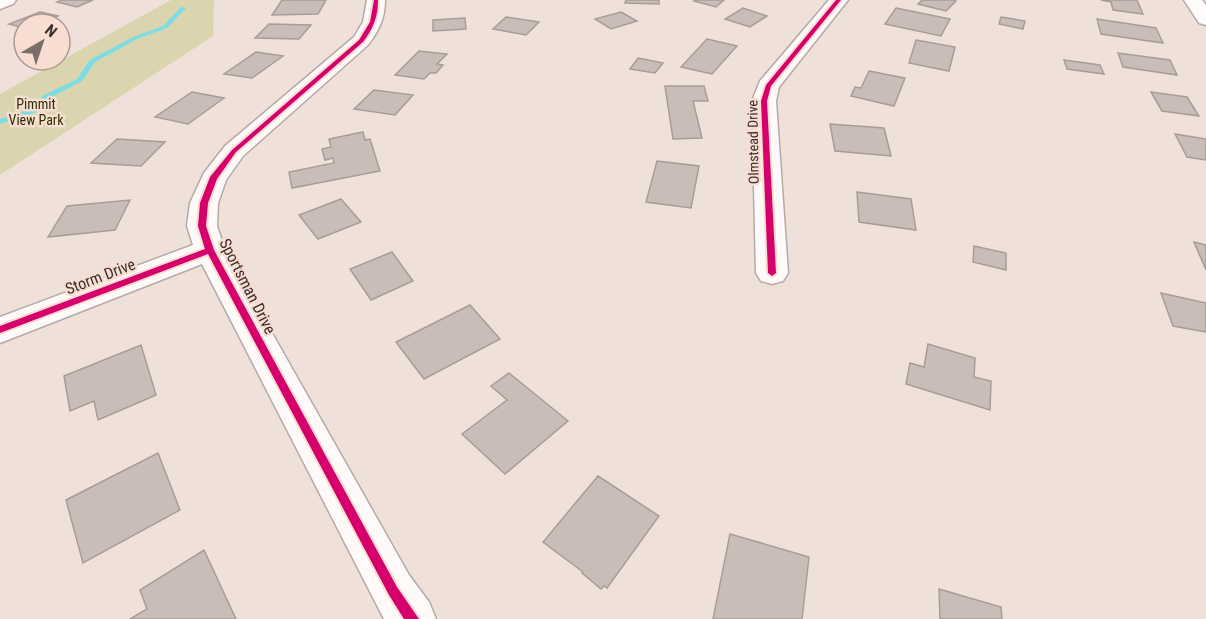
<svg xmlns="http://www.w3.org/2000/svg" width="1206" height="619" font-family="'Roboto Condensed',sans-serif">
<rect width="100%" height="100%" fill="#f0e0da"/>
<!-- green -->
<polygon fill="#dbd5af" points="171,0 214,0 213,36 0,175 0,94"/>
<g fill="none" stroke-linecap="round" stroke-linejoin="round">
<!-- stream -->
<polygon fill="#7cdce4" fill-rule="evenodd" points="181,7 186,8 167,28 137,39 95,62 82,81 48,99 46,109 0,124 0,119 40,106 42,96 77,79 90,60 133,37 163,26"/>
</g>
<!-- building -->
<g fill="#c8beb7" stroke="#a79d97" stroke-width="1.5">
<polygon points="62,0 93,0 77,7 57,2"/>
<polygon points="282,0 326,0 318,14 272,15"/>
<polygon points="626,0 659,0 659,4 625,3"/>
<polygon points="696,0 724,0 716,7 694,1"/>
<polygon points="922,0 953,0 956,1 946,11 918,4"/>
<polygon points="1101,0 1137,0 1143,14 1113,10 1111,2"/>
<polygon points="743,8 767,16 750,27 725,19"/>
<polygon points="896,8 950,19 941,36 885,24"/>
<polygon points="40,12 58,16 39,24 24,24 24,28 9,24"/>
<polygon points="621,12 637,21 611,29 595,19"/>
<polygon points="506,17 539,22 526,35 493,29"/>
<polygon points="1001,17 1025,21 1023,29 999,24"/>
<polygon points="465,18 466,29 433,31 433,20"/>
<polygon points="1097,19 1156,28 1163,43 1101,34"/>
<polygon points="269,24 311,25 299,39 255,38"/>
<polygon points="707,39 737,46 712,74 681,67"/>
<polygon points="916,40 955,47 949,71 909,63"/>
<polygon points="419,51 447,54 437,64 443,65 436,73 430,73 424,79 395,75"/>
<polygon points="256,52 283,56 252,78 224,74"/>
<polygon points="1118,53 1170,60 1177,75 1123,67"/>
<polygon points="638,58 663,63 655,73 630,69"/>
<polygon points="1064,60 1100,65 1104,74 1067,69"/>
<polygon points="869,71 905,78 894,106 851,96 855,87 861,88"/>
<polygon points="665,86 704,86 708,101 693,101 702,138 673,139"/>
<polygon points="374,90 413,95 395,115 354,109"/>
<polygon points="192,92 224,98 188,124 155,117"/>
<polygon points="1151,92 1187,97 1199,116 1162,111"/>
<polygon points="830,124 884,128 891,156 835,151"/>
<polygon points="363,132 365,140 370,139 380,171 292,188 289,172 334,163 333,158 325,160 322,149 331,147 329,139"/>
<polygon points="1175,134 1206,139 1206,160 1187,157"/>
<polygon points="117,139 165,142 141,166 91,163"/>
<polygon points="657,161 699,166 691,208 646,202"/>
<polygon points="857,192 911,199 916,230 859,222"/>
<polygon points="341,199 361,222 318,239 299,215"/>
<polygon points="130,200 115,230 48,237 67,206"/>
<polygon points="1194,242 1206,245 1206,270"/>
<polygon points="974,246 1006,253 1006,270 973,262"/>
<polygon points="392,252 413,281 371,300 350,269"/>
<polygon points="1161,293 1206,303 1206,332 1173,326"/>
<polygon points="470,305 500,339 424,379 396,342"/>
<polygon points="928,344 975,358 974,377 991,381 990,410 906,384 910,363 924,367"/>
<polygon points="141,345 156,395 98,420 94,401 70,411 64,376"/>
<polygon points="509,373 568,421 505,474 462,434 507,400 491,386"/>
<polygon points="158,453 180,510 83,563 66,500"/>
<polygon points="598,476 659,516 607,588 604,586 601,589 582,573 583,572 543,542"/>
<polygon points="730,534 809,557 802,619 713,619"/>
<polygon points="204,550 236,619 130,619 147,609 140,590"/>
<polygon points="939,589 1001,607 1002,619 940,619"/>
</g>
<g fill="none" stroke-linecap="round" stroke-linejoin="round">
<!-- minor casing -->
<g stroke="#b5aaa5" stroke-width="3">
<g id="minor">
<polygon points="0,0 16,0 13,4 0,9"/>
<path d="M367,0H385C385,18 379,31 368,45L243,156L226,180L218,203L217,226L225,250L409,575L429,602L436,619H384L202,264L0,343V317L193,245L187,226L190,203L204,173L225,146L354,37L363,22Z"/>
<polygon points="829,0 848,0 779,87 776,101 788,273 783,281 772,284 761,281 756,273 752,101 760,81"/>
<polygon points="1184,0 1202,0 1206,5 1206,25 1199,23"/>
</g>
</g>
<!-- minor -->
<use href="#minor" fill="#fdfaf9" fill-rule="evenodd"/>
<!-- cycleway casing -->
<g stroke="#f8ddd2" stroke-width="4">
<g id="cycleway">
<path d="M374,0H378C378,17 373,29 363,42L236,152L217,179L208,203L206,226L214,250L397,587L419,619H404L389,595L208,254L0,333V326L205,249L198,226L200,203L210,177L232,150L359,40L370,22Z"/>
<polygon points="836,0 841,0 771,86 767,101 776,273 772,276 768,273 761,101 766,85"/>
</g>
</g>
<!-- cycleway -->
<use href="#cycleway" fill="#d6006c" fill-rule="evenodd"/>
</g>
<g text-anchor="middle" stroke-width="5" stroke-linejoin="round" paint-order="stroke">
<!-- far-park labels -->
<g font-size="14" fill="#2f2f04" stroke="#f8ddd2">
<text x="36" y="109">Pimmit<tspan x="36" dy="16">View Park</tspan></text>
</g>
<!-- far-street labels -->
<g font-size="14" fill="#3a302c" stroke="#f8ddd2">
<text transform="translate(753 142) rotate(-91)" y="5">Olmstead Drive</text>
</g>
<!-- street labels -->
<g font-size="16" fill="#3a302c" stroke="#f8ddd2">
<text transform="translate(100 276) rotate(-21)" y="6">Storm Drive</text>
<text transform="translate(248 286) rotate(63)" y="6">Sportsman Drive</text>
</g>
</g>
<!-- north arrow -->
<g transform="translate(42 42) rotate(39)"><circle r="28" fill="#f8ddd2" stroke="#ac9890" stroke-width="1.5"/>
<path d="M0-4.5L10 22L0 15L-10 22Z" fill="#7a6e69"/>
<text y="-9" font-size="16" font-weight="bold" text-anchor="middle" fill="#3a302c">N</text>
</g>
</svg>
